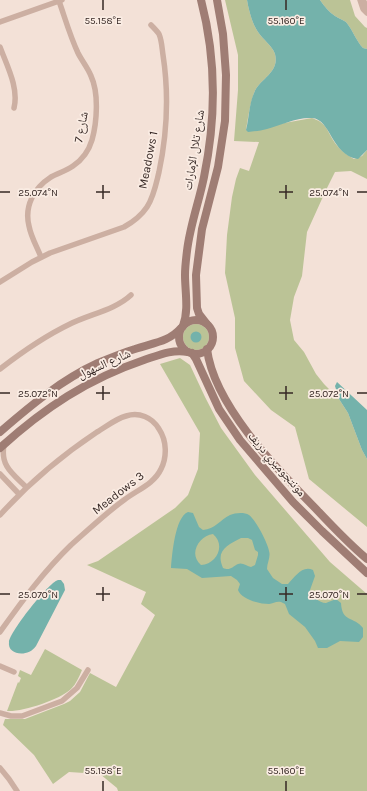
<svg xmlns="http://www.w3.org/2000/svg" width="367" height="791" font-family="Karla,'Noto Naskh Arabic',sans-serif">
<rect width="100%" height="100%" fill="#f3e1d7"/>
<!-- green -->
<g fill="#bbc396">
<path d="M225,0H247C249,11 252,23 258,32C263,40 272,45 275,54C280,73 259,79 254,93C250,104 248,118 246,130L312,118C326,123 326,128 333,140C338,148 345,154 354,159L362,156L367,150V179L351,171L335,172L326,190L307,232L302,276L294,297L290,320L294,340L304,352L316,374L324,384L339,399L348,413L362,450L367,459V527L309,479L295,427L271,410L244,381L235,348V318L225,273L227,235L232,197L236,179L240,168L249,171L259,142L234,141L238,90V55Z"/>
<path d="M320,0H350L355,16L365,27L367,28V49L363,48C356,41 353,30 346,22C343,20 338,18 335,16C329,12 324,6 320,0Z"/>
<circle cx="196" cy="337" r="13"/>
<polygon points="180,358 190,365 205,397 221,428 255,475 330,562 367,594 367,791 118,791 117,788 100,774 69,772 53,784 34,755 3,725 5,719 25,719 64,704 70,701 80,692 90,673 116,687 155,615 141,604 146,592 87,565 98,561 175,508 188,495 198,469 200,433 160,364"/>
<path d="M45,649L82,670C79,677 76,684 71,689C59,700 23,712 7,711L18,682L19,683L21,678L18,676L20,670L31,675Z"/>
</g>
<!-- water -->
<g fill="#74b2ab" fill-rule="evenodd">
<path d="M247,0H320C324,6 329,12 335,16C338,18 343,20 346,22C353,30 356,41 363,48L367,49V150L358,159C331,155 331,119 312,118C297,117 281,125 267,129C261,131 254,131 248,132L246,130C249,118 249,104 254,93C259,79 280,73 275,54C272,45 263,40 258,32C252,23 249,11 247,0Z"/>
<circle cx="196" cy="337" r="5.5"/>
<polygon points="337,382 367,410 367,459 362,450 348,413 339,399 335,386"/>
<path d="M188,512L193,513L199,527L203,530C215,529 220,520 230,515C235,513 244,512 249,515C255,519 268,543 269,551C271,557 267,563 267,569L273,578L282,584H288C295,577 302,565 313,570L315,576L310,590C312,596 319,603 326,603C329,602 333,600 336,599L341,603C342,623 354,616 363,628V637L359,642L340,641L327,648H318L315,641L305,627L289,614L285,604L281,602C276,601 273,604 269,604C259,604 241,599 238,590L240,584L237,580L231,576L202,578L187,569L171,568C172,555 175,517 188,512ZM213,534C226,545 217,564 201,565C188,554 199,536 213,534ZM241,538H248L252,540L255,550L258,552V555L255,565L251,567C247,566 242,562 238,564C232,567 230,571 223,568C215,550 228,545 241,538Z"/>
<path d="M58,580H61L64,584L65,590L36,646C28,658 7,655 9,642C10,632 48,583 58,580Z"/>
</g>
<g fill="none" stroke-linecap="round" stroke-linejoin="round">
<!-- street -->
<g stroke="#ccafa2" stroke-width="5.5">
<polyline points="360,0 363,9 367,13"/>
<polyline points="363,0 367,7"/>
<polyline points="0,22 62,0"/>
<path d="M0,47C7,66 19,88 14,108"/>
<path d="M41,257C37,247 31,237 29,226C24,206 34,188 51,177C58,173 66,171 73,166C82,160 89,150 92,140C97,122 99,93 91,76C88,68 82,61 78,53C70,36 65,18 59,1"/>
<path d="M0,282L32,262L50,253L124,227C133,222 141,216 147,207C154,196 156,184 159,172C167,134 169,94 163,55C162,49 162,41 159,34C157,31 154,28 151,25"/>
<path d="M0,369C22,352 45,336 70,324C90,314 115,310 131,295"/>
<path d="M4,445C0,466 13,474 26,487"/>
<polyline points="0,474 19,494"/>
<path d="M0,515C29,483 61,456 97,432C106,427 115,419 126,416C139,412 152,417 159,429C167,441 167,457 161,469C154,484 137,490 124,500C106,513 88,530 71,545C44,571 22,601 0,632"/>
<polyline points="0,666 14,672"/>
<polyline points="0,713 11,716 22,716 62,701 77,688 88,670"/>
<polyline points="0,768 9,779 17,791"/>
</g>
<!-- secondary -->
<g stroke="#9f7d74" stroke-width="8">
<circle cx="196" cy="337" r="17"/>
<polyline points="206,323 199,314 197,308 196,275 202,229 218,167 225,121 226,75 223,34 217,0"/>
<path d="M183,326C189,310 185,292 185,275C185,267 186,259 187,251C190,225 199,202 204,177C216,119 216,57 201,0"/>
<path d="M207,349C214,406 278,470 317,510C333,527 349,544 367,559"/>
<polyline points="192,353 196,359 219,409 240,440 293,502 322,531 367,573"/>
<path d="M0,432C30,406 61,380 98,363C110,358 122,353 135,349C152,343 169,342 181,328"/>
<path d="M0,448C44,408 88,379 144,360C159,355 172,349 188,352"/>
</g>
</g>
<!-- ticks -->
<path fill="none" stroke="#362825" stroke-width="1.5" d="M103,0V10M286,0V10M103,185V199M286,185V199M0,192H10M96,192H110M279,192H293M357,192H367M103,386V400M286,386V400M0,393H10M96,393H110M279,393H293M357,393H367M103,587V601M286,587V601M0,594H10M96,594H110M279,594H293M357,594H367M103,781V791M286,781V791"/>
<g text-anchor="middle" stroke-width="3.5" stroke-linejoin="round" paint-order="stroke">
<!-- street labels -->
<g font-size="12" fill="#362825" stroke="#faece3">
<text transform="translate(81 127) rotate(-79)" y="4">شارع 7</text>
<text transform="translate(194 150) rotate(-81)" y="4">شارع تلال الإمارات</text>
<text transform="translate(148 160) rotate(-79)" y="4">Meadows 1</text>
<text transform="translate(104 364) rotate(-24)" y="4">شارع السهول</text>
<text transform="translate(277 464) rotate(49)" y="4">مونتجوميري دريف</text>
<text transform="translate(118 493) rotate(-38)" y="4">Meadows 3</text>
</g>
</g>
<g font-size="10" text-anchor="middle" fill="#362825" stroke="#faece3" stroke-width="3.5" stroke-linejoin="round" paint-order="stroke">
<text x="103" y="24">55.158°E</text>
<text x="286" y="24">55.160°E</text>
<text x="38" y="196">25.074°N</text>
<text x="329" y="196">25.074°N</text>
<text x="38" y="397">25.072°N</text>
<text x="329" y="397">25.072°N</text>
<text x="38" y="598">25.070°N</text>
<text x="329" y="598">25.070°N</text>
<text x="103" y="774">55.158°E</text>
<text x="286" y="774">55.160°E</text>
</g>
</svg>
